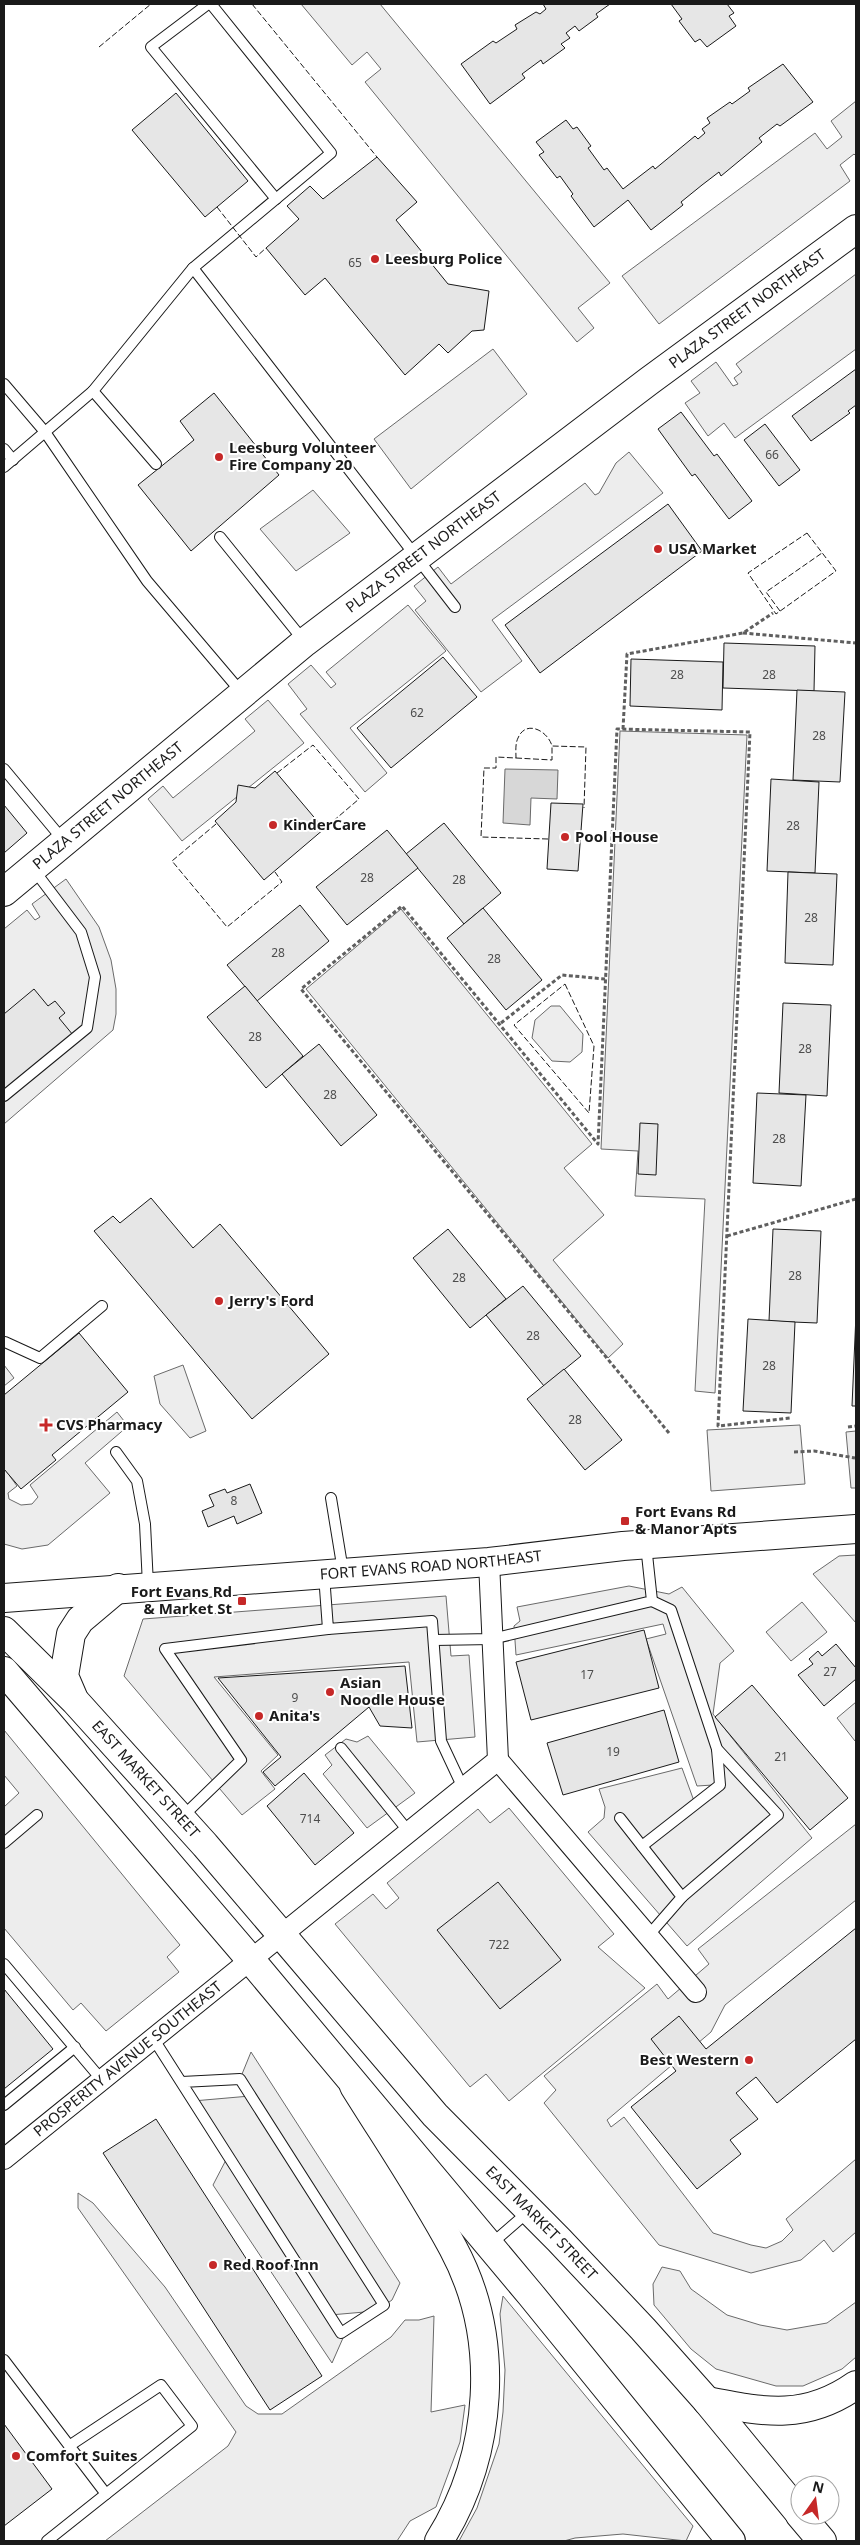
<svg xmlns="http://www.w3.org/2000/svg" width="860" height="2545" font-family="'Noto Sans',sans-serif">
<rect width="100%" height="100%" fill="#fff"/>
<!-- built -->
<g fill="#ededed" stroke="#6a6a6a">
<polygon points="301,4 380,4 610,283 578,308 594,328 577,342 365,82 381,69 367,52 352,65"/>
<polygon points="856,101 856,156 854,154 840,165 850,181 659,324 622,276 815,133 827,149 842,137 831,121"/>
<polygon points="856,274 856,349 735,438 724,423 708,436 685,403 700,393 691,381 716,362 733,386 738,384 734,378 742,372 736,364"/>
<polygon points="493,349 527,394 411,489 374,439"/>
<polygon points="629,452 663,493 492,620 522,661 481,692 415,610 426,601 414,586 438,567 451,584 585,483 595,495 599,493 616,463"/>
<polygon points="313,490 350,533 296,571 260,529"/>
<polygon points="408,605 446,651 350,728 387,773 365,792 300,714 307,709 288,684 311,665 331,688 336,684 326,672"/>
<polygon points="268,700 304,743 182,841 148,799 163,786 173,798 255,731 245,719"/>
<polygon points="620,731 747,735 715,1393 695,1391 705,1199 635,1196 638,1151 601,1149"/>
<polygon points="66,879 99,927 111,960 116,989 116,1014 113,1030 4,1124 4,929 27,910 35,920 40,917 32,904"/>
<polygon points="401,909 592,1144 564,1168 604,1215 553,1260 623,1344 608,1358 306,989"/>
<polygon points="551,1006 560,1006 583,1034 582,1052 570,1062 552,1061 532,1038 535,1020"/>
<polygon points="4,1365 14,1378 4,1386"/>
<polygon points="183,1365 206,1431 190,1438 160,1404 154,1376"/>
<polygon points="117,1412 128,1426 85,1463 110,1493 48,1545 22,1549 4,1544 4,1468 17,1486 8,1493 9,1499 21,1505 32,1504 38,1497 30,1485"/>
<polygon points="800,1425 805,1484 711,1491 707,1430"/>
<polygon points="856,1431 856,1488 851,1488 846,1432"/>
<polygon points="856,1555 856,1623 813,1574 839,1556"/>
<polygon points="629,1586 669,1594 682,1587 734,1651 720,1663 713,1714 812,1838 687,1946 588,1832 604,1818 605,1807 599,1789 682,1768 694,1801 713,1785 697,1786 646,1639 666,1634 663,1624 516,1655 514,1626 520,1621 517,1607"/>
<polygon points="446,1596 451,1656 469,1655 475,1737 417,1742 409,1662 214,1677 278,1755 261,1771 275,1789 242,1815 124,1676 143,1619"/>
<polygon points="802,1602 827,1632 791,1661 766,1632"/>
<polygon points="856,1702 856,1740 855,1741 837,1718"/>
<polygon points="4,1730 180,1945 167,1957 179,1972 106,2031 81,2003 73,2010 4,1928 4,1807 19,1793 4,1775"/>
<polygon points="368,1736 415,1793 367,1828 323,1774 332,1765 325,1755 346,1739 357,1742"/>
<polygon points="509,1808 614,1934 598,1947 645,1988 509,2101 486,2074 470,2087 335,1924 373,1894 386,1909 399,1898 387,1883 478,1809 490,1823"/>
<polygon points="856,1824 856,1900 725,2005 711,2032 607,2120 611,2127 624,2117 713,2233 751,2245 766,2248 782,2241 793,2230 786,2219 856,2159 856,2232 833,2252 824,2240 801,2260 751,2273 659,2245 544,2103 556,2090 544,2076 657,1984 668,1999 709,1964 698,1949"/>
<polygon points="251,2052 400,2283 392,2300 376,2311 330,2315 343,2338 332,2363 213,2185 228,2156 193,2101 250,2096 240,2079"/>
<polygon points="78,2193 93,2203 165,2287 246,2406 258,2414 282,2414 391,2337 405,2320 419,2320 434,2316 431,2412 465,2405 460,2442 436,2507 410,2521 397,2541 105,2541 228,2446 236,2432 78,2208"/>
<polygon points="662,2267 680,2271 691,2289 727,2315 760,2325 787,2330 827,2323 856,2302 856,2357 842,2369 803,2386 776,2386 716,2369 691,2349 654,2305 653,2284"/>
<polygon points="503,2296 693,2526 686,2541 623,2534 575,2538 564,2541 459,2541 477,2508 499,2444 503,2412 505,2370 500,2314"/>
</g>
<!-- water -->
<polygon fill="#d7d7d7" stroke="#6a6a6a" points="505,769 558,770 557,799 531,798 530,825 503,823"/>
<!-- building -->
<g fill="#e6e6e6" stroke="#1a1a1a">
<polygon points="543,4 610,4 596,14 598,17 579,31 575,26 566,33 570,38 561,44 565,48 543,64 541,60 522,74 525,78 490,104 461,64 493,41 496,43 517,29 515,25 536,12 540,14 546,9"/>
<polygon points="671,4 727,4 734,13 729,16 736,26 707,47 700,39 695,42 679,21 682,19"/>
<polygon points="783,64 813,102 780,126 777,124 759,138 762,142 721,176 719,172 702,185 681,202 683,205 651,230 628,200 594,227 571,196 573,194 560,176 557,178 539,155 544,152 536,142 566,120 573,129 577,127 591,146 588,148 604,170 607,168 623,189 653,166 655,169 695,136 698,139 705,133 702,129 710,123 707,118 730,102 732,104 750,91 748,88"/>
<polygon points="176,93 248,181 205,217 132,130"/>
<polygon points="377,157 417,202 396,220 448,284 489,291 484,330 472,331 448,353 439,344 405,375 325,278 305,295 266,248 299,219 287,206 310,186 323,199"/>
<polygon points="856,369 856,405 848,411 850,413 811,441 792,416"/>
<polygon points="214,393 279,475 191,551 138,485 194,440 180,421"/>
<polygon points="681,412 714,456 717,454 752,501 729,519 695,474 692,476 658,429"/>
<polygon points="765,424 800,470 779,486 744,440"/>
<polygon points="668,504 702,551 540,673 505,625"/>
<polygon points="724,643 815,646 814,691 723,688"/>
<polygon points="443,657 477,697 391,768 357,728"/>
<polygon points="631,659 723,662 722,710 630,706"/>
<polygon points="797,690 845,692 840,782 793,780"/>
<polygon points="275,771 324,829 264,880 215,821 236,802 238,785 255,788"/>
<polygon points="771,779 819,782 815,873 767,871"/>
<polygon points="551,803 583,804 578,871 547,869"/>
<polygon points="4,805 27,833 4,853"/>
<polygon points="444,823 501,893 464,924 406,854"/>
<polygon points="387,830 418,868 347,925 316,887"/>
<polygon points="788,872 837,874 833,965 785,963"/>
<polygon points="300,905 329,941 257,1001 227,965"/>
<polygon points="483,908 542,980 506,1010 447,938"/>
<polygon points="245,986 303,1056 266,1088 207,1017"/>
<polygon points="34,989 48,1006 55,1001 65,1013 59,1018 73,1035 4,1092 4,1014"/>
<polygon points="783,1003 831,1005 827,1096 779,1093"/>
<polygon points="319,1044 377,1115 341,1146 282,1074"/>
<polygon points="757,1093 806,1095 801,1186 753,1183"/>
<polygon points="640,1123 658,1124 656,1175 638,1174"/>
<polygon points="151,1198 193,1248 220,1224 329,1354 252,1419 94,1231 113,1216 120,1223"/>
<polygon points="448,1229 506,1299 470,1328 413,1258"/>
<polygon points="773,1229 821,1231 817,1323 769,1321"/>
<polygon points="523,1286 581,1356 544,1386 486,1315"/>
<polygon points="856,1314 856,1406 852,1406"/>
<polygon points="748,1319 795,1322 791,1413 743,1411"/>
<polygon points="79,1333 128,1392 52,1455 56,1460 21,1489 4,1469 4,1395"/>
<polygon points="564,1369 622,1440 585,1470 527,1399"/>
<polygon points="250,1484 262,1513 237,1524 234,1516 208,1527 202,1511 214,1506 209,1495 225,1489 227,1493"/>
<polygon points="644,1630 659,1688 531,1720 516,1662"/>
<polygon points="836,1644 856,1668 856,1679 824,1706 798,1675 813,1664 809,1659 818,1651 822,1656"/>
<polygon points="405,1666 412,1728 380,1726 369,1707 275,1786 263,1772 281,1757 218,1678"/>
<polygon points="752,1685 848,1798 810,1830 715,1717"/>
<polygon points="664,1710 679,1762 563,1795 547,1743"/>
<polygon points="304,1773 354,1833 315,1865 267,1806"/>
<polygon points="498,1882 561,1960 500,2009 437,1930"/>
<polygon points="856,1928 856,2039 777,2103 756,2077 736,2093 758,2119 730,2140 741,2154 697,2189 631,2107 676,2071 651,2039 679,2016 706,2049"/>
<polygon points="4,1989 53,2049 4,2089"/>
<polygon points="156,2119 322,2376 270,2410 103,2153"/>
<polygon points="4,2424 52,2489 4,2526"/>
</g>
<g fill="none" stroke-linecap="round" stroke-linejoin="round">
<!-- lane casing -->
<g stroke="#1a1a1a" stroke-width="12">
<g id="lane">
<polyline points="208,4 151,47 276,199"/>
<polyline points="211,4 331,153 193,268 455,607"/>
<polyline points="4,384 45,432 147,581 242,693"/>
<polyline points="4,449 13,460"/>
<polyline points="156,464 93,391 193,268"/>
<polyline points="4,467 93,391"/>
<polyline points="220,537 304,641"/>
<polyline points="4,769 64,841"/>
<polyline points="4,1096 87,1028 95,977 81,932 34,870"/>
<polyline points="5,1342 40,1358 102,1306"/>
<polyline points="116,1452 137,1481 145,1524 148,1585"/>
<polyline points="331,1498 343,1571"/>
<polyline points="324,1575 328,1629 432,1621 441,1741 463,1788"/>
<polyline points="652,1601 671,1610 717,1749 778,1815 682,1897"/>
<polyline points="434,1640 492,1639 652,1601 646,1545"/>
<polyline points="341,1748 409,1832"/>
<polyline points="181,1818 241,1760 165,1649 328,1629"/>
<polyline points="620,1818 682,1897 648,1936"/>
<polyline points="4,1843 37,1815"/>
<polyline points="642,1846 720,1785 717,1749"/>
<polyline points="4,1964 101,2079"/>
<polyline points="153,2038 341,2333 384,2305 240,2079 182,2082"/>
<polyline points="4,2105 75,2047"/>
<polyline points="490,2245 528,2212"/>
<polyline points="4,2360 106,2494 192,2426 161,2385 69,2446"/>
<polyline points="47,2541 106,2494"/>
</g>
</g>
<!-- street casing -->
<g stroke="#1a1a1a" stroke-width="22">
<g id="street">
<polyline points="498,1760 696,1992"/>
<path id="s1" d="M4,2159L498,1760L489,1562"/>
</g>
</g>
<!-- secondary casing -->
<g stroke="#1a1a1a" stroke-width="30">
<g id="secondary">
<path id="s2" d="M4,892L305,642L649,381L856,229"/>
<path id="s3" d="M4,1598L489,1562L623,1546L856,1529"/>
</g>
</g>
<!-- primary casing -->
<g stroke="#1a1a1a" stroke-width="30">
<g id="primary">
<path id="s4" d="M4,1631L75,1701L205,1845L435,2115L559,2240L643,2329L707,2401L800,2514"/>
<polyline points="4,1671 250,1959 531,2295 731,2541"/>
<polyline points="73,1697 64,1676 71,1634 80,1620 118,1588"/>
<polyline points="800,2515 822,2541"/>
</g>
</g>
<!-- highway casing -->
<g stroke="#1a1a1a" stroke-width="30">
<g id="highway">
<path d="M354,2086C387,2139 423,2192 453,2248C502,2339 493,2455 439,2541"/>
<path d="M707,2401C764,2412 805,2421 856,2385"/>
</g>
</g>
<!-- path -->
<g stroke="#5f5f5f" stroke-width="3" stroke-dasharray="4 2.5" stroke-linecap="butt">
<polyline points="743,633 856,643"/>
<polyline points="623,729 627,654 743,633 773,613"/>
<polyline points="501,1023 562,975 605,979"/>
<polyline points="727,1236 856,1199"/>
<polyline points="848,1427 856,1426"/>
<polyline points="669,1433 301,989 402,906 598,1144 617,729 750,732 718,1426 790,1418"/>
<polyline points="794,1452 814,1451 855,1458"/>
</g>
<!-- lane -->
<use href="#lane" stroke="#fff" stroke-width="10"/>
<!-- street -->
<use href="#street" stroke="#fff" stroke-width="20"/>
<!-- secondary -->
<use href="#secondary" stroke="#fff" stroke-width="28"/>
<!-- primary -->
<use href="#primary" stroke="#fff" stroke-width="28"/>
<!-- highway -->
<use href="#highway" stroke="#fff" stroke-width="28"/>
<!-- fence -->
<g stroke="#1a1a1a" stroke-width="1" stroke-dasharray="6 2.5" stroke-linecap="butt">
<polyline points="252,4 377,157"/>
<polyline points="99,47 151,4"/>
<polyline points="217,207 256,257 266,248"/>
<polygon points="807,533 836,571 776,614 748,573"/>
<polyline points="780,611 766,592 822,553"/>
<polyline points="516,758 552,760 552,746"/>
<polyline points="277,773 313,745 359,799 325,828"/>
<polyline points="216,824 172,861 227,927 282,882 275,872"/>
<path d="M548,839L481,837L484,768H496V757L516,758C516,752 515,744 518,738C526,719 548,731 552,746L586,747L584,808"/>
<polygon points="565,984 594,1046 589,1113 514,1025"/>
</g>
</g>
<!-- markers -->
<g fill="#c62828" stroke="#fff" stroke-width="2">
<circle cx="375" cy="259" r="5"/>
<circle cx="219" cy="457" r="5"/>
<circle cx="658" cy="549" r="5"/>
<circle cx="273" cy="825" r="5"/>
<circle cx="565" cy="837" r="5"/>
<circle cx="219" cy="1301" r="5"/>
<path d="M43.5 1417.5h5v5h5v5h-5v5h-5v-5h-5v-5h5z"/>
<rect x="620" y="1516" width="10" height="10" rx="2.5"/>
<rect x="237" y="1596" width="10" height="10" rx="2.5"/>
<circle cx="330" cy="1692" r="5"/>
<circle cx="259" cy="1716" r="5"/>
<circle cx="749" cy="2060" r="5"/>
<circle cx="213" cy="2265" r="5"/>
<circle cx="16" cy="2456" r="5"/>
</g>
<g text-anchor="middle" stroke-width="4" stroke-linejoin="round" paint-order="stroke">
<!-- number labels -->
<g font-size="12" fill="#4d4d4d">
<text x="355" y="267">65</text>
<text x="772" y="459">66</text>
<text x="677" y="679">28</text>
<text x="769" y="679">28</text>
<text x="417" y="717">62</text>
<text x="819" y="740">28</text>
<text x="793" y="830">28</text>
<text x="367" y="882">28</text>
<text x="459" y="884">28</text>
<text x="811" y="922">28</text>
<text x="278" y="957">28</text>
<text x="494" y="963">28</text>
<text x="255" y="1041">28</text>
<text x="805" y="1053">28</text>
<text x="330" y="1099">28</text>
<text x="779" y="1143">28</text>
<text x="795" y="1280">28</text>
<text x="459" y="1282">28</text>
<text x="533" y="1340">28</text>
<text x="769" y="1370">28</text>
<text x="575" y="1424">28</text>
<text x="234" y="1505">8</text>
<text x="830" y="1676">27</text>
<text x="587" y="1679">17</text>
<text x="295" y="1702">9</text>
<text x="613" y="1756">19</text>
<text x="781" y="1761">21</text>
<text x="310" y="1823">714</text>
<text x="499" y="1949">722</text>
</g>
<!-- poi labels -->
<g font-size="15" font-weight="bold" fill="#1a1a1a" stroke="#fff" text-anchor="start">
<text x="385" y="264">Leesburg Police</text>
<text x="229" y="453">Leesburg Volunteer<tspan x="229" dy="17">Fire Company 20</tspan></text>
<text x="668" y="554">USA Market</text>
<text x="283" y="830">KinderCare</text>
<text x="575" y="842">Pool House</text>
<text x="229" y="1306">Jerry's Ford</text>
<text x="56" y="1430">CVS Pharmacy</text>
<text x="635" y="1517">Fort Evans Rd<tspan x="635" dy="17">&amp; Manor Apts</tspan></text>
<text x="232" y="1597" text-anchor="end">Fort Evans Rd<tspan x="232" dy="17">&amp; Market St</tspan></text>
<text x="340" y="1688">Asian<tspan x="340" dy="17">Noodle House</tspan></text>
<text x="269" y="1721">Anita's</text>
<text x="739" y="2065" text-anchor="end">Best Western</text>
<text x="223" y="2270">Red Roof Inn</text>
<text x="26" y="2461">Comfort Suites</text>
</g>
<!-- street labels -->
<g font-size="15" fill="#1a1a1a" stroke="#fff">
<text dy="5" stroke="none"><textPath href="#s2" startOffset="945">PLAZA STREET NORTHEAST</textPath></text>
<text dy="5" stroke="none"><textPath href="#s2" startOffset="540">PLAZA STREET NORTHEAST</textPath></text>
<text dy="5" stroke="none"><textPath href="#s2" startOffset="135">PLAZA STREET NORTHEAST</textPath></text>
<text dy="5" stroke="none"><textPath href="#s3" startOffset="428">FORT EVANS ROAD NORTHEAST</textPath></text>
<text dy="5" stroke="none"><textPath href="#s4" startOffset="205">EAST MARKET STREET</textPath></text>
<text dy="5" stroke="none"><textPath href="#s1" startOffset="159">PROSPERITY AVENUE SOUTHEAST</textPath></text>
<text dy="5" stroke="none"><textPath href="#s4" startOffset="800">EAST MARKET STREET</textPath></text>
</g>
</g>
<!-- border -->
<rect width="860" height="2545" fill="none" stroke="#1a1a1a" stroke-width="10"/>
<!-- north arrow -->
<g transform="translate(815 2500) rotate(14)"><circle r="24" fill="#ffffff" stroke="#a3a3a3"/>
<path d="M0-4L9 19L0 12L-9 19Z" fill="#c62828"/>
<text y="-8" font-size="14" font-weight="bold" text-anchor="middle" fill="#1a1a1a">N</text>
</g>
</svg>
